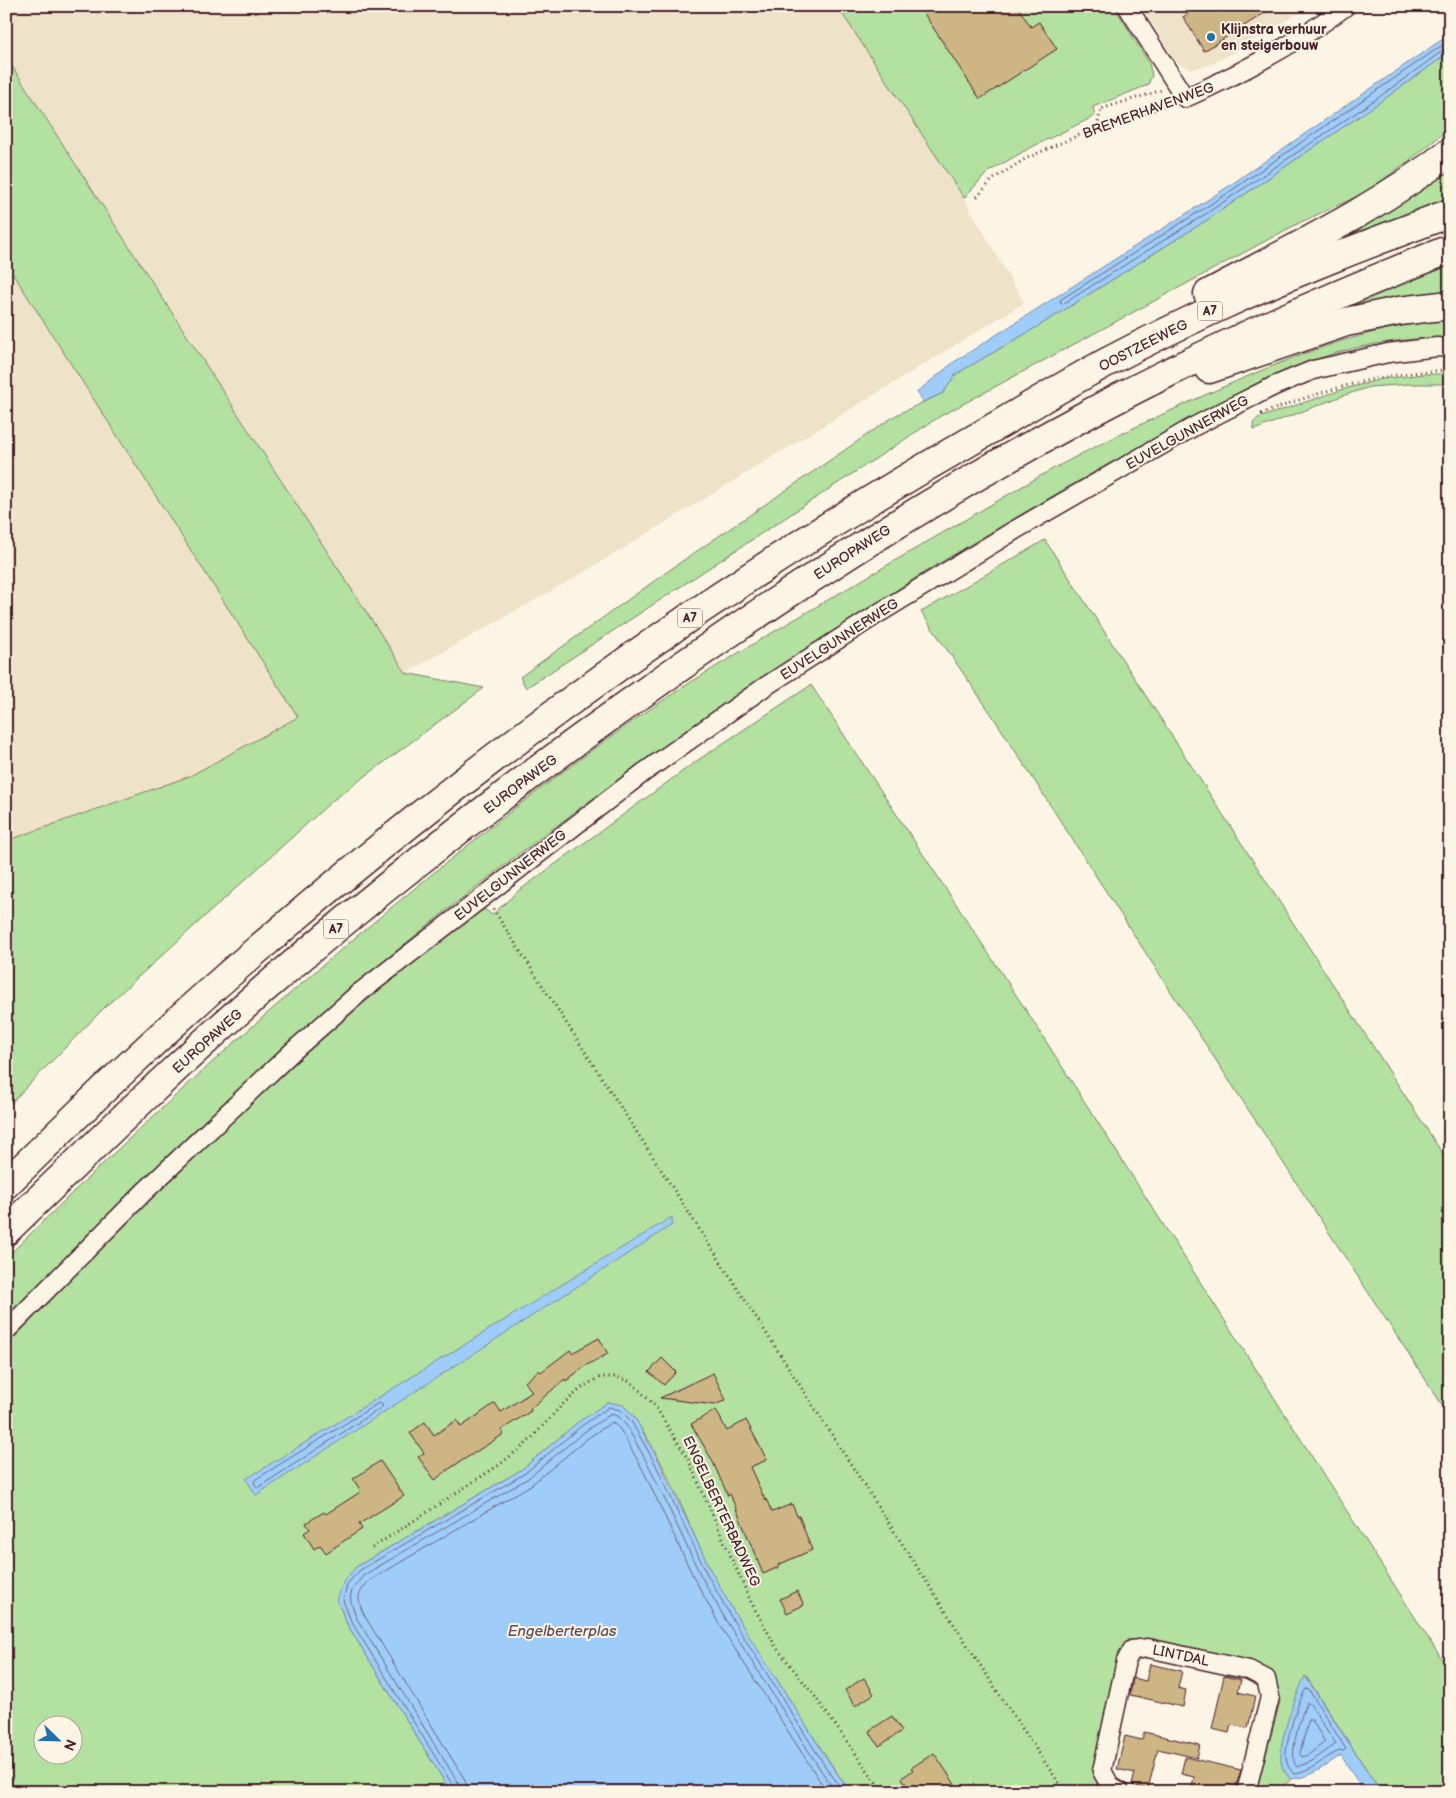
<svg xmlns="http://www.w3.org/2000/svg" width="1456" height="1798" font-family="'Balsamiq Sans',sans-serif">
<rect width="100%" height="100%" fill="#fcf5e5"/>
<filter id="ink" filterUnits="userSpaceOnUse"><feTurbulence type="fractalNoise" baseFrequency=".02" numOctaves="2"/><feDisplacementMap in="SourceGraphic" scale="10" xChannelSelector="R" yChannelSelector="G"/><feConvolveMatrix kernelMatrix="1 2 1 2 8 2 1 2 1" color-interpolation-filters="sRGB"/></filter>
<g filter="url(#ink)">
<!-- built -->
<g fill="#eee2c8">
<polygon points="6,6 837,6 964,198 1024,303 581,574 406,673 6,57"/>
<polygon points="1141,6 1310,6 1238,50 1212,64 1193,69 1184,67 1174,59"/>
<polygon points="6,263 298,717 190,776 9,840 6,868"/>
</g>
<!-- green -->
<g fill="#b2e1a0" stroke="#7e8066" fill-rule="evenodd">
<polygon points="837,6 1114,6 1149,63 1152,75 1148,85 1093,107 1095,116 1028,149 988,172 964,198"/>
<polygon points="1450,52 1450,128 1414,157 1365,193 1299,223 939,417 526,688 520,677 678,564 896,415 943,393 956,374 1037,327 1210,218 1377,104"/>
<polygon points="6,57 406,673 484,688 332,801 104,1008 6,1108 6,868 9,840 190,776 298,717 6,263"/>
<polygon points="1450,162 1450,199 1303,257"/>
<polygon points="1450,261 1450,297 1285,335 1368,293"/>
<path d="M1450,320V338C1393,337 1337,349 1285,371C1253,384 1222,403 1190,419C1143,445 1097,470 1051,497C1002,526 953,554 906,584C856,616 807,650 758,683C601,789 449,902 306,1028C201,1120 103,1219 6,1319V1258C118,1146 235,1039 356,937C460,850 567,764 680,689C732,656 785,625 838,594C908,553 978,512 1049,471C1100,443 1152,419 1205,395C1283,360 1364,326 1450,320Z"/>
<polygon points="1423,374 1450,374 1450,384 1411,384 1370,387 1345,395 1254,430 1253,423 1258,418 1344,389 1382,379"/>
<polygon points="1045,540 1450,1165 1450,1417 1158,972 992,715 921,612"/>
<path d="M811,685L1022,1004L1450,1672V1792H1381L1306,1676L1290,1778L1292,1779L1275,1792H1256L1280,1701L1274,1680L1263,1671L1128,1639L1096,1774L1097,1785L1101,1792H850C824,1754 800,1716 775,1677C752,1642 729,1607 710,1569C684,1517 662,1448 623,1405L577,1423L521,1470L356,1567L337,1600L347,1624L451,1792H6V1346C54,1297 100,1247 149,1199C253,1097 364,1000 478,909L486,910L492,915L517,892L698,760ZM42,1726H72V1756H42Z"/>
</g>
<!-- water -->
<g fill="#9fcdfa" stroke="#7d87a7">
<polygon points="1450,34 1450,52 1377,104 1210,218 1037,327 956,374 943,393 923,402 917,392 954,362 1220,192"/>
<polygon points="672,1217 672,1225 256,1495 246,1479"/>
<polygon points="608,1402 623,1405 635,1418 659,1461 710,1569 735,1614 830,1763 850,1792 451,1792 347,1624 337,1600 344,1581 356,1567 521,1470 577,1423"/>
<path d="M1305,1676L1381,1792H1364L1341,1755C1325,1766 1311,1778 1290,1779C1288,1776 1285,1772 1283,1769C1274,1749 1296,1696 1305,1676Z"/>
</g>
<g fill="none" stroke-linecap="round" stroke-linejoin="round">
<!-- shore -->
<g stroke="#6c657e" stroke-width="1">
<polyline points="1450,40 1222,197 1060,300 1060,303 1063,304 1207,213 1375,100 1445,49 1450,48"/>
<polygon points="379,1403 382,1404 382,1407 259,1487 256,1486 254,1482 255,1480"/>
<path d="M1306,1689L1309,1690L1346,1749L1344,1751C1332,1749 1313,1773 1294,1774C1288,1768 1285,1760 1286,1752C1288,1737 1297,1701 1306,1689Z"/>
<path d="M1307,1703L1310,1704L1336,1744L1312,1761L1297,1767C1287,1758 1301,1714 1307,1703Z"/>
<polygon points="1309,1720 1312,1720 1325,1742 1308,1755 1302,1757 1300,1754"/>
<polyline points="454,1792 454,1787 351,1621 343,1600 348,1583 360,1570 524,1474 580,1427 609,1407 620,1410 631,1421 655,1463 706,1572 731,1617 825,1766 844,1792"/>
<path d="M461,1792L459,1784L357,1619C348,1596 347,1594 364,1575L527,1479L584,1432L611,1414L617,1416L626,1425L649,1466L700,1574L725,1619L820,1769L836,1792"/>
<path d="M468,1792L465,1780L364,1615C357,1598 356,1595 369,1581L531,1485L588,1438L612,1422L620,1429L643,1470L694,1578L719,1624L827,1792"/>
</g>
</g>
<!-- building -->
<g fill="#cdb584" stroke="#4a1f2b">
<polygon points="919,6 1017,6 1031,27 1039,22 1057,49 980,99"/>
<polygon points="1199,6 1276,6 1204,51 1183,17"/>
<polygon points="599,1338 608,1354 585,1366 566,1381 565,1379 530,1409 531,1411 501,1430 504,1434 449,1469 435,1480 418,1457 424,1453 410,1433 425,1422 434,1435 457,1420 461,1427 495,1403 501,1412 532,1392 525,1382 539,1370 541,1372 570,1350 572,1353"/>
<polygon points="662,1358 676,1372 664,1385 649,1372"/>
<polygon points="713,1373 726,1400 715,1405 660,1398"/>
<polygon points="716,1410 727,1431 746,1420 767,1460 750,1467 765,1500 766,1499 772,1512 792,1504 797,1516 799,1516 812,1550 778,1565 779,1567 763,1574 730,1494 728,1496 712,1460 691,1424"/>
<polygon points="380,1461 404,1496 359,1524 362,1529 326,1553 320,1545 314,1549 304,1533 310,1529 306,1523 324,1512 326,1514 357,1494 361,1491 353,1479"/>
<polygon points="797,1591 804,1605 787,1613 780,1599"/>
<polygon points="1150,1664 1182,1671 1178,1688 1186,1690 1183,1707 1130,1695 1133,1678 1146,1681"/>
<polygon points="1224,1676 1241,1680 1238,1692 1255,1696 1248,1728 1231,1725 1229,1733 1212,1729"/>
<polygon points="864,1678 874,1694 855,1706 845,1690"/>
<polygon points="892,1716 902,1731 879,1746 869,1731"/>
<polygon points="1144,1732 1200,1745 1197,1758 1158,1749 1148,1789 1132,1785 1135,1773 1117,1769 1125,1736 1142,1740"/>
<polygon points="934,1753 960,1792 911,1792 902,1778 913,1770 911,1768"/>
<polygon points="1185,1757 1241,1770 1236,1786 1226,1784 1225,1792 1191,1792 1194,1777 1181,1774"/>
</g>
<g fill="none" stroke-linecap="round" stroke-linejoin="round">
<!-- street casing -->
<g stroke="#4a1f2b" stroke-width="21">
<g id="street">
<path d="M1127,6L1185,98C1242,73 1296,44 1346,6"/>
<polyline points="6,1331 144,1192 292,1052 359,993 643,773 763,688 879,613 1015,530 1195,426 1226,410 1274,386 1313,370 1388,353 1437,347 1450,348"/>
<polyline points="1120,1792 1111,1787 1102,1771 1126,1661 1132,1650 1148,1648 1249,1670 1266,1679 1270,1697 1246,1792"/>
</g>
</g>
<!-- highway casing -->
<g stroke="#4a1f2b" stroke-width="31">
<g id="highway">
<path d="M1208,294C1292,249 1374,210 1450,152"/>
<polyline points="1209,369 1346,322 1399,311 1450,305"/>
<path d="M6,1184C88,1104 170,1024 257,950C480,758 726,580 981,435C1024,410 1067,383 1111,360C1147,341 1184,323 1221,306C1296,271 1373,242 1450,213"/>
<path d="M6,1231C91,1149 175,1066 264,989C380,889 501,795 625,706C774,599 927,500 1088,414C1205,351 1326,298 1450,249"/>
</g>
</g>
<!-- path -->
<g stroke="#4a1f2b" stroke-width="3" stroke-dasharray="1 4" stroke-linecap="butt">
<polyline points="1097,127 1101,109 1162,90"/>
<polyline points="977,197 992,180 1025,159 1097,127 1141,115 1171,104"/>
<path d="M1261,414C1327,389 1379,373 1450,370"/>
<polyline points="493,909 995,1688 1065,1792"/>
<polyline points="372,1548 499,1465 528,1442 561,1406 584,1386 600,1377 617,1377 631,1382 655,1406 688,1459 751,1602 776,1647 816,1698 883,1792"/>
</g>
<!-- street -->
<use href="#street" stroke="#fcf5e5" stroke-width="18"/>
<!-- highway -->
<use href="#highway" stroke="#fcf5e5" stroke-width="28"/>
</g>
</g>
<!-- markers -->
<circle fill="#1f6fb2" stroke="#fcf5e5" stroke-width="2" cx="1211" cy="37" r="5"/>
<g text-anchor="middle" stroke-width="4" stroke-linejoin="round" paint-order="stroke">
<!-- shield labels -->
<g fill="#fcf5e5" stroke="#7f5f63" stroke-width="1">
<rect x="1197.5" y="301.5" width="25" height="19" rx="4"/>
<rect x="677.5" y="608.5" width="25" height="19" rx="4"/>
<rect x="323.5" y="919.5" width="25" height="19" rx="4"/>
</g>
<g font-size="12" font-weight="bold" fill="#4a1f2b">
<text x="1210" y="315">A7</text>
<text x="690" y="622">A7</text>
<text x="336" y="933">A7</text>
</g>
<!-- poi labels -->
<g font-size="14" font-weight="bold" fill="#4a1f2b" stroke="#fcf5e5" text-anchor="start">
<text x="1221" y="34">Klijnstra verhuur<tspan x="1221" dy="16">en steigerbouw</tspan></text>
</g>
<!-- street labels -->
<g font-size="14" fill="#4a1f2b" stroke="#fcf5e5">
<text transform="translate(1148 110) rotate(-20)" y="5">BREMERHAVENWEG</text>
<text transform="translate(1143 345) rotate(-27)" y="5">OOSTZEEWEG</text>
<text transform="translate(1187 432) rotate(-29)" y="5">EUVELGUNNERWEG</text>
<text transform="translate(852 552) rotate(-33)" y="5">EUROPAWEG</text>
<text transform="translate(839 639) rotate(-33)" y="5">EUVELGUNNERWEG</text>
<text transform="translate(520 784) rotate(-37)" y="5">EUROPAWEG</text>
<text transform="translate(510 875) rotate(-38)" y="5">EUVELGUNNERWEG</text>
<text transform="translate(207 1041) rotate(-42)" y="5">EUROPAWEG</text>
<text transform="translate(722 1511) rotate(65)" y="5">ENGELBERTERBADWEG</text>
<text transform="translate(1181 1655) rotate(12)" y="5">LINTDAL</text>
</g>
<!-- water labels -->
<g font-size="15" font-style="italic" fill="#5f4a5f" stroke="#fcf5e5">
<text x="562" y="1636">Engelberterplas</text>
</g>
</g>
<!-- margin -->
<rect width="1456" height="1798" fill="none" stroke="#fcf5e5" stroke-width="25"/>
<rect x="12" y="12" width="1431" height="1773" fill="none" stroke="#4a1f2b" stroke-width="2" filter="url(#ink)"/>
<!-- north arrow -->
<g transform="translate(58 1740) rotate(113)"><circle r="24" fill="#fcf5e5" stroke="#b59f9b"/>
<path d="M0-4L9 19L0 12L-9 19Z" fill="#1f6fb2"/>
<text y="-8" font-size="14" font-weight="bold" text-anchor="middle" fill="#4a1f2b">N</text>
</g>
</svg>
